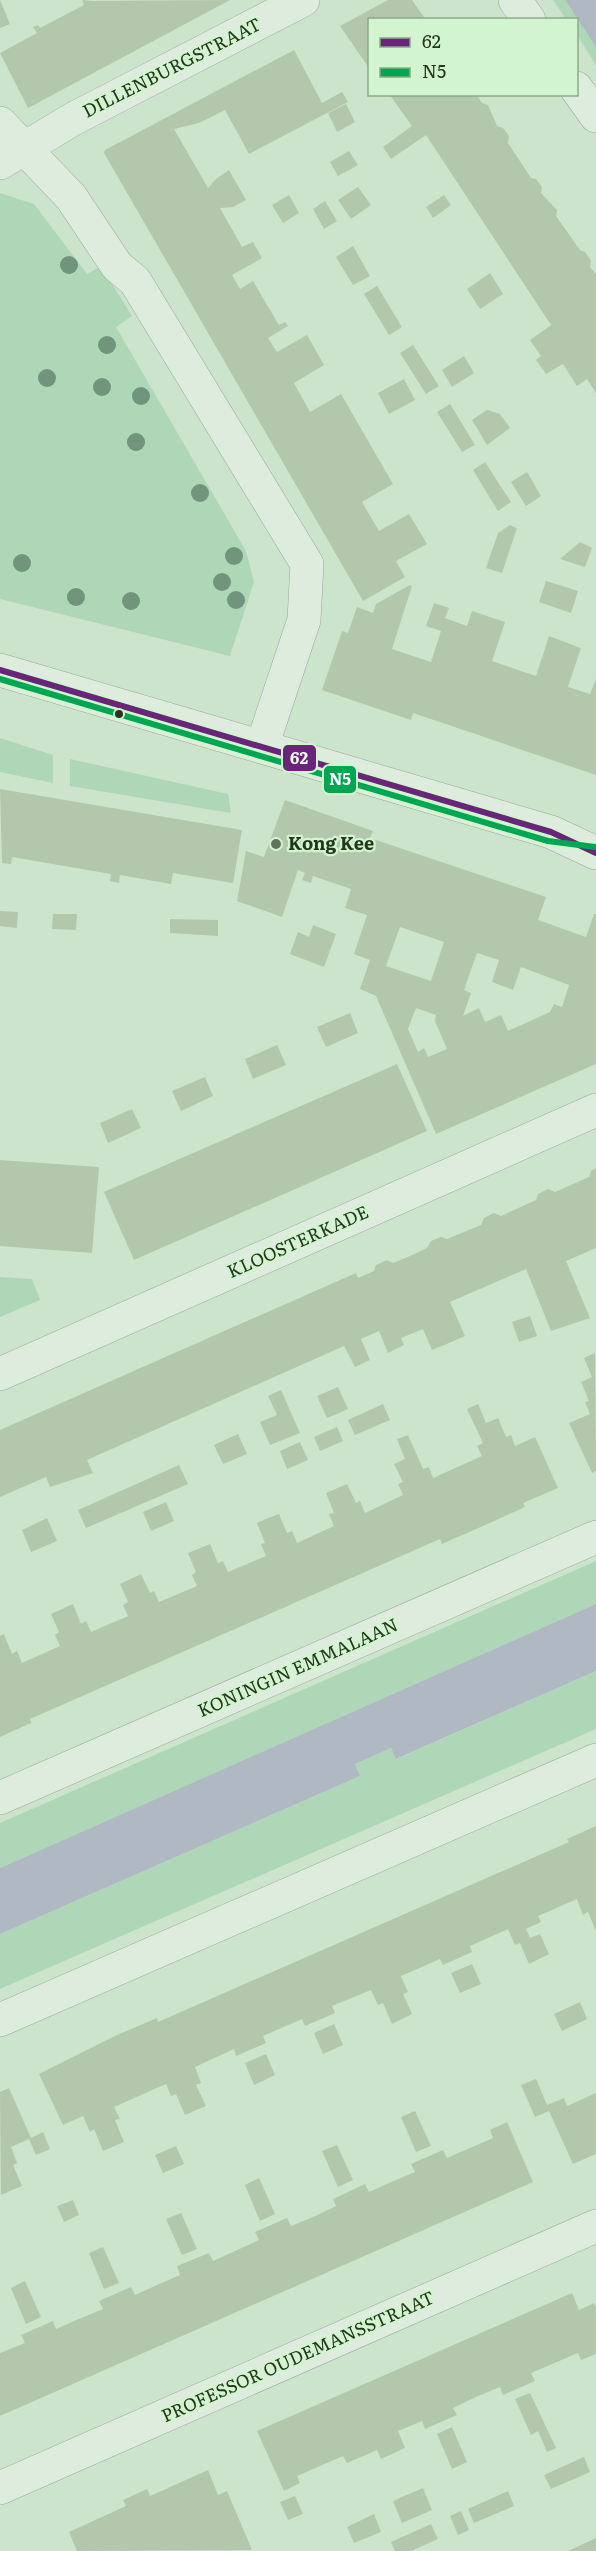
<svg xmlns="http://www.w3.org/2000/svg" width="596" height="2551" font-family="Literata,serif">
<rect width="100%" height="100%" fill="#cde4cc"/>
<!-- green -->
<g fill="#aed7b8">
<polygon points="553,0 565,0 596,47 596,65 577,35 576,20 566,19"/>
<polygon points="0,193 34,204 87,274 101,266 132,316 116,327 246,551 254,582 230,656 0,599"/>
<polygon points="0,738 53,755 53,783 0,772"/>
<polygon points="70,759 228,794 231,813 70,786"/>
<polygon points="0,1277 32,1279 40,1300 0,1317"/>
<polygon points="596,1561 596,1604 0,1868 0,1823"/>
<polygon points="596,1671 596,1729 0,1989 0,1934 360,1776 355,1764 391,1748 397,1759"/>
</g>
<!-- water -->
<g fill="#b0b8c4">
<polygon points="565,0 596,0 596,47"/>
<polygon points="596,1604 596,1671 396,1759 391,1748 355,1764 360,1776 0,1934 0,1868"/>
</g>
<!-- building -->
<g fill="#b3c7ac" fill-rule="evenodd">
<polygon points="0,0 10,24 0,28"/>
<polygon points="82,0 93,1 230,0 28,108 0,53 37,33 33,27 38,25 40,28 84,5"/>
<polygon points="388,0 412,0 426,20 369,20 369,68 340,26"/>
<polygon points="294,50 322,103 342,92 348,102 249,154 225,110 199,123 174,129 208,188 216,179 229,170 246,200 233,207 220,208 242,247 253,242 262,258 232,275 240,289 253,281 279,325 285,322 288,326 268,338 277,352 307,335 324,365 294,383 310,412 341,394 393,484 362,502 379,531 409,514 427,544 396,561 405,577 363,601 104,153 105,150"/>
<polygon points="389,94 476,94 482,103 488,105 497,126 503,128 509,136 508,143 531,178 536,179 542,187 541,193 557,210 556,216 580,250 585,252 591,261 590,267 596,274 596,393 587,379 577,386 563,364 546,374 536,360 541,356 530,340 551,325 426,135 391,159 383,147 412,126"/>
<polygon points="346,104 355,122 337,132 328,113"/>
<polygon points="349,151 358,165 338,176 330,162"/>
<polygon points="358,187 371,205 351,219 338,200"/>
<polygon points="289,195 299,213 283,223 272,205"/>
<polygon points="444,195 451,205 433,218 426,207"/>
<polygon points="325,201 337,221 324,229 313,209"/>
<polygon points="353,246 370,276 353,285 336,257"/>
<polygon points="490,273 503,294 480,309 467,289"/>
<polygon points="377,286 402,327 389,335 364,294"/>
<polygon points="413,345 439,386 426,394 400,353"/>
<polygon points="464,356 474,373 452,387 442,370"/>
<polygon points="404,379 415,400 389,414 378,393"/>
<polygon points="450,404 475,445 462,452 437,412"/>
<polygon points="487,410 500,414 510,428 487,445 472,420"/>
<polygon points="485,462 511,502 498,511 473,470"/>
<polygon points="527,472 541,496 526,506 511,482"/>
<polygon points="510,525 517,528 502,573 486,568 498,533"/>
<polygon points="580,542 592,548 585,567 560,559"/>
<polygon points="546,581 578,591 571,613 539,602"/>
<polygon points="410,585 412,586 392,649 431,662 441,631 426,626 434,603 449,608 445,618 467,626 472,611 505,622 492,661 536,676 549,636 581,648 568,687 590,694 596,679 596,775 413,713 411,720 322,690 342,631 348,633 357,607 373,613 376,604"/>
<polygon points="0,789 242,830 233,883 173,873 171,884 120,875 119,883 110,881 111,874 12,857 11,864 2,863"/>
<path d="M285,800L373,831L370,838L546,897L538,920L586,937L594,914H596V1064L436,1134L376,996L360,989L370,960L354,954L367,915L345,908L351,889L313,876L311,883L302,880L305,873L298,870L282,917L237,901L246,851L264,857ZM400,927L444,942L431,981L386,966ZM477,953L499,960L492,982L513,990L521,967L569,985L562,1007L554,1004L550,1012L508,1031L501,1015L485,1022L479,1008L463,1016L471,993L464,990ZM416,1008L436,1015L435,1021L447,1049L428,1057L424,1048L418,1052L408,1029Z"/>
<polygon points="0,911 18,912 17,928 0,926"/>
<polygon points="53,914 77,914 76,930 52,929"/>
<polygon points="170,919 218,920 218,936 170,933"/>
<polygon points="313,925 336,934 324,967 290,954 298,932 309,937"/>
<polygon points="350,1013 358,1033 326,1047 317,1027"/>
<polygon points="277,1045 286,1065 253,1079 245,1059"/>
<polygon points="397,1064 427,1131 134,1260 104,1192"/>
<polygon points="205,1077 213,1096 181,1111 172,1091"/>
<polygon points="132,1109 141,1128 108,1143 100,1123"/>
<polygon points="0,1160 99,1167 92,1253 0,1246"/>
<polygon points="596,1168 596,1248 566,1261 590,1318 551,1331 526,1269 450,1302 465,1336 449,1343 432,1350 423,1329 401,1338 404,1345 388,1353 379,1331 361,1339 370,1360 355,1367 344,1346 87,1460 93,1473 50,1487 46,1477 0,1497 0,1430 356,1273 358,1278 374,1271 376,1265 387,1260 393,1263 410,1256 427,1248 431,1241 441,1237 447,1239 481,1225 484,1218 494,1213 501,1216 536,1200 538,1194 548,1189 555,1192 589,1177 591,1171"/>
<polygon points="530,1316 537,1336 519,1342 512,1322"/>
<polygon points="595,1353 596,1471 592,1473 569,1423 590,1414 585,1402 589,1401 581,1382 592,1377 584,1358"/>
<polygon points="338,1387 348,1409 327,1418 317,1396"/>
<polygon points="281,1390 300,1433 270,1445 260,1422 277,1415 268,1396"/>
<polygon points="383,1404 390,1420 355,1435 348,1420"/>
<polygon points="478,1404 486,1423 498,1418 506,1437 511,1435 515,1446 535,1437 558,1488 523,1503 525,1507 483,1526 442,1544 440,1539 30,1719 31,1723 0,1737 0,1636 4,1634 12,1654 17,1651 22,1663 60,1646 55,1635 59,1632 51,1614 73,1604 81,1624 86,1621 91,1632 128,1616 123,1605 128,1602 120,1584 141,1574 150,1593 154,1591 159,1602 197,1586 192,1575 196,1572 188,1553 210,1544 218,1563 223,1561 228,1572 266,1556 261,1544 265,1543 257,1523 268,1518 279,1514 287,1533 292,1531 297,1543 334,1526 329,1514 334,1513 326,1493 347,1484 356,1503 360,1501 365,1513 403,1495 398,1484 403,1482 394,1464 405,1459 397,1439 408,1435 423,1469 429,1467 433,1478 482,1456 477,1446 483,1443 467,1409"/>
<polygon points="337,1427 343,1441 320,1451 314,1437"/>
<polygon points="238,1434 247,1454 223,1464 214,1445"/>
<polygon points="300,1442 308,1460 287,1469 280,1451"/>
<polygon points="179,1465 188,1484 86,1528 78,1510"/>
<polygon points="166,1502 174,1521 151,1531 143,1512"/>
<polygon points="47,1518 57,1541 31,1552 22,1530"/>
<polygon points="596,1826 596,1931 588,1912 583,1915 577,1899 538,1916 541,1922 526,1929 530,1938 540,1934 549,1954 529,1964 520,1943 515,1945 508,1929 470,1946 472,1952 443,1965 440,1959 401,1976 408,1992 403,1994 412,2014 392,2024 383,2003 378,2005 371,1990 332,2006 335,2013 305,2026 302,2019 263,2036 266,2043 236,2056 234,2049 195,2067 201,2083 196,2085 206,2106 185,2115 176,2094 171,2096 166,2084 114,2107 120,2119 115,2120 124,2142 103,2151 94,2129 90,2132 83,2116 63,2125 39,2074 115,2036 157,2018 158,2022 569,1842 567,1839"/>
<polygon points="472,1964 481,1984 460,1993 451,1973"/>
<polygon points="580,2002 587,2019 562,2031 554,2014"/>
<polygon points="334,2024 343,2045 323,2054 314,2033"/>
<polygon points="266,2054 275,2075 254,2085 245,2063"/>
<polygon points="536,2079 547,2105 564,2098 567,2106 596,2093 596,2154 573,2164 549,2111 535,2117 521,2085"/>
<polygon points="9,2088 31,2138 43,2132 50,2149 36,2155 29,2139 11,2147 17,2163 13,2165 22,2186 1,2195 0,2092"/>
<polygon points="415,2111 431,2146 416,2152 401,2117"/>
<polygon points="507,2122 533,2182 0,2416 0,2353 25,2343 21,2335 53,2321 56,2329 79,2319 103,2309 99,2301 131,2287 135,2295 157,2285 180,2275 177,2266 209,2253 213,2261 235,2251 259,2240 255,2232 287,2218 291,2226 313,2217 336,2206 333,2199 365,2184 369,2192 391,2182 415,2172 411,2164 443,2150 447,2158 493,2138 490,2130"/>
<polygon points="337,2145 353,2180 338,2187 322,2151"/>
<polygon points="176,2146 184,2164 163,2173 155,2155"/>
<polygon points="259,2178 275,2214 260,2221 245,2185"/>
<polygon points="73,2200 79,2215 64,2222 57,2206"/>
<polygon points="181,2213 197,2249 182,2255 166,2219"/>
<polygon points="103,2247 119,2283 104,2289 89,2253"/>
<polygon points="25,2281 41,2317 26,2324 11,2288"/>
<polygon points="572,2293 579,2310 594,2303 596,2307 596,2354 581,2360 578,2353 531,2373 535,2381 503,2395 500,2387 476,2397 453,2408 457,2415 425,2429 422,2421 398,2431 405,2448 381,2459 377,2450 347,2463 343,2456 297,2476 300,2483 284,2491 257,2431"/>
<polygon points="530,2393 556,2448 547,2452 538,2431 531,2435 515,2399"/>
<polygon points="452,2427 467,2462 452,2469 437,2434"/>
<polygon points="584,2457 590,2472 551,2489 544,2475"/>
<polygon points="208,2470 218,2495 227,2491 252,2550 77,2551 69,2532 126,2506 123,2500 147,2489 150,2496"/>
<polygon points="423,2488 432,2510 402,2523 393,2501"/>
<polygon points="508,2491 514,2506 474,2523 468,2509"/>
<polygon points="295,2496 303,2514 288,2520 280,2502"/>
<polygon points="461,2511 469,2530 458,2535 450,2516"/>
<polygon points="374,2514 381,2532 354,2543 347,2527"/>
<polygon points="431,2524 438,2539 411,2551 395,2551 391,2542"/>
<polygon points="596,2538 596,2551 568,2551"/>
</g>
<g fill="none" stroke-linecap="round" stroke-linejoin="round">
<!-- minor casing -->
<g stroke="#97a994" stroke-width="34">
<g id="minor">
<polyline points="515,0 529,20"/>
<polyline points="576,88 596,116"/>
<polyline points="0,123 71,197 117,266 135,281 307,564 304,620 262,746"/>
<polyline points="0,163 73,119 303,0"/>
<polyline points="0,670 551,832 596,853"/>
<polyline points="0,1374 596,1110"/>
<polyline points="0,1798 596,1537"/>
<polyline points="0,2020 596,1760"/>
<polyline points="0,2488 596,2226"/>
</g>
</g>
<!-- minor -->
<use href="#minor" stroke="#deecdd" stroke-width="33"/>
<!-- bus-1 casing -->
<g stroke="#d2f5d0" stroke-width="10">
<polyline id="bus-1" points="0,670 551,832 596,853"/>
</g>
<!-- bus-2 casing -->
<g stroke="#d2f5d0" stroke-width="10">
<polyline id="bus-2" points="0,679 548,841 595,847"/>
</g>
<!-- bus-1 -->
<use href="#bus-1" stroke="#68257a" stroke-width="6"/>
<!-- bus-2 -->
<use href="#bus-2" stroke="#00a651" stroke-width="6"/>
</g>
<!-- trees -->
<g fill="#70947c">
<circle cx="69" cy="265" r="9"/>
<circle cx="107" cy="345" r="9"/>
<circle cx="47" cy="378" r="9"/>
<circle cx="102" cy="387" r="9"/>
<circle cx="141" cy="396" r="9"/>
<circle cx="136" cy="442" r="9"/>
<circle cx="200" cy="493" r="9"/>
<circle cx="234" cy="556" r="9"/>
<circle cx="22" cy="563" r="9"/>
<circle cx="222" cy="582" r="9"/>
<circle cx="76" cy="597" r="9"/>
<circle cx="236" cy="600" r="9"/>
<circle cx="131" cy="601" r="9"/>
</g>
<!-- markers -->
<circle fill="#24371d" stroke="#d2f5d0" stroke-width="2" cx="119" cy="714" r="5"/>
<circle fill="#5f745a" stroke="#d2f5d0" stroke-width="2" cx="276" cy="844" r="6"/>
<g text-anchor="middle" stroke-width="4.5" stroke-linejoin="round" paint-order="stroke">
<!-- street labels -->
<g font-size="18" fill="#24371d" stroke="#d2f5d0">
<text transform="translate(172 68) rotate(-27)" y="6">DILLENBURGSTRAAT</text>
<text transform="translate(298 1242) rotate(-24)" y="6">KLOOSTERKADE</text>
<text transform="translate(298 1668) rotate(-24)" y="6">KONINGIN EMMALAAN</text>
<text transform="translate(298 2357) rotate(-24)" y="6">PROFESSOR OUDEMANSSTRAAT</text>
</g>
<!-- poi labels -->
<g font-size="18" font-weight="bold" fill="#24371d" stroke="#d2f5d0" text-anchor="start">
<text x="288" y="850">Kong Kee</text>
</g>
</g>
<g stroke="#d2f5d0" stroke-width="2">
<rect x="282" y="744" width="35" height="28" rx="6" fill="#68257a"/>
<rect x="323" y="765" width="34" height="29" rx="6" fill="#00a651"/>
</g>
<g font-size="16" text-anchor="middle" font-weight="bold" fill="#fff">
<text x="299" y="764">62</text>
<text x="340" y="785">N5</text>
</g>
<!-- legend -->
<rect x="368" y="18" width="210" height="78" fill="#d2f5d0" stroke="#8ca988" stroke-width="1.5"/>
<rect x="380" y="38" width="30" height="9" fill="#68257a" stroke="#8ca988" stroke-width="1.5"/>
<text x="422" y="48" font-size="18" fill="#24371d">62</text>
<rect x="380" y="68" width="30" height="9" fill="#00a651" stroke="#8ca988" stroke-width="1.5"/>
<text x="422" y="78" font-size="18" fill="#24371d">N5</text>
</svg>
